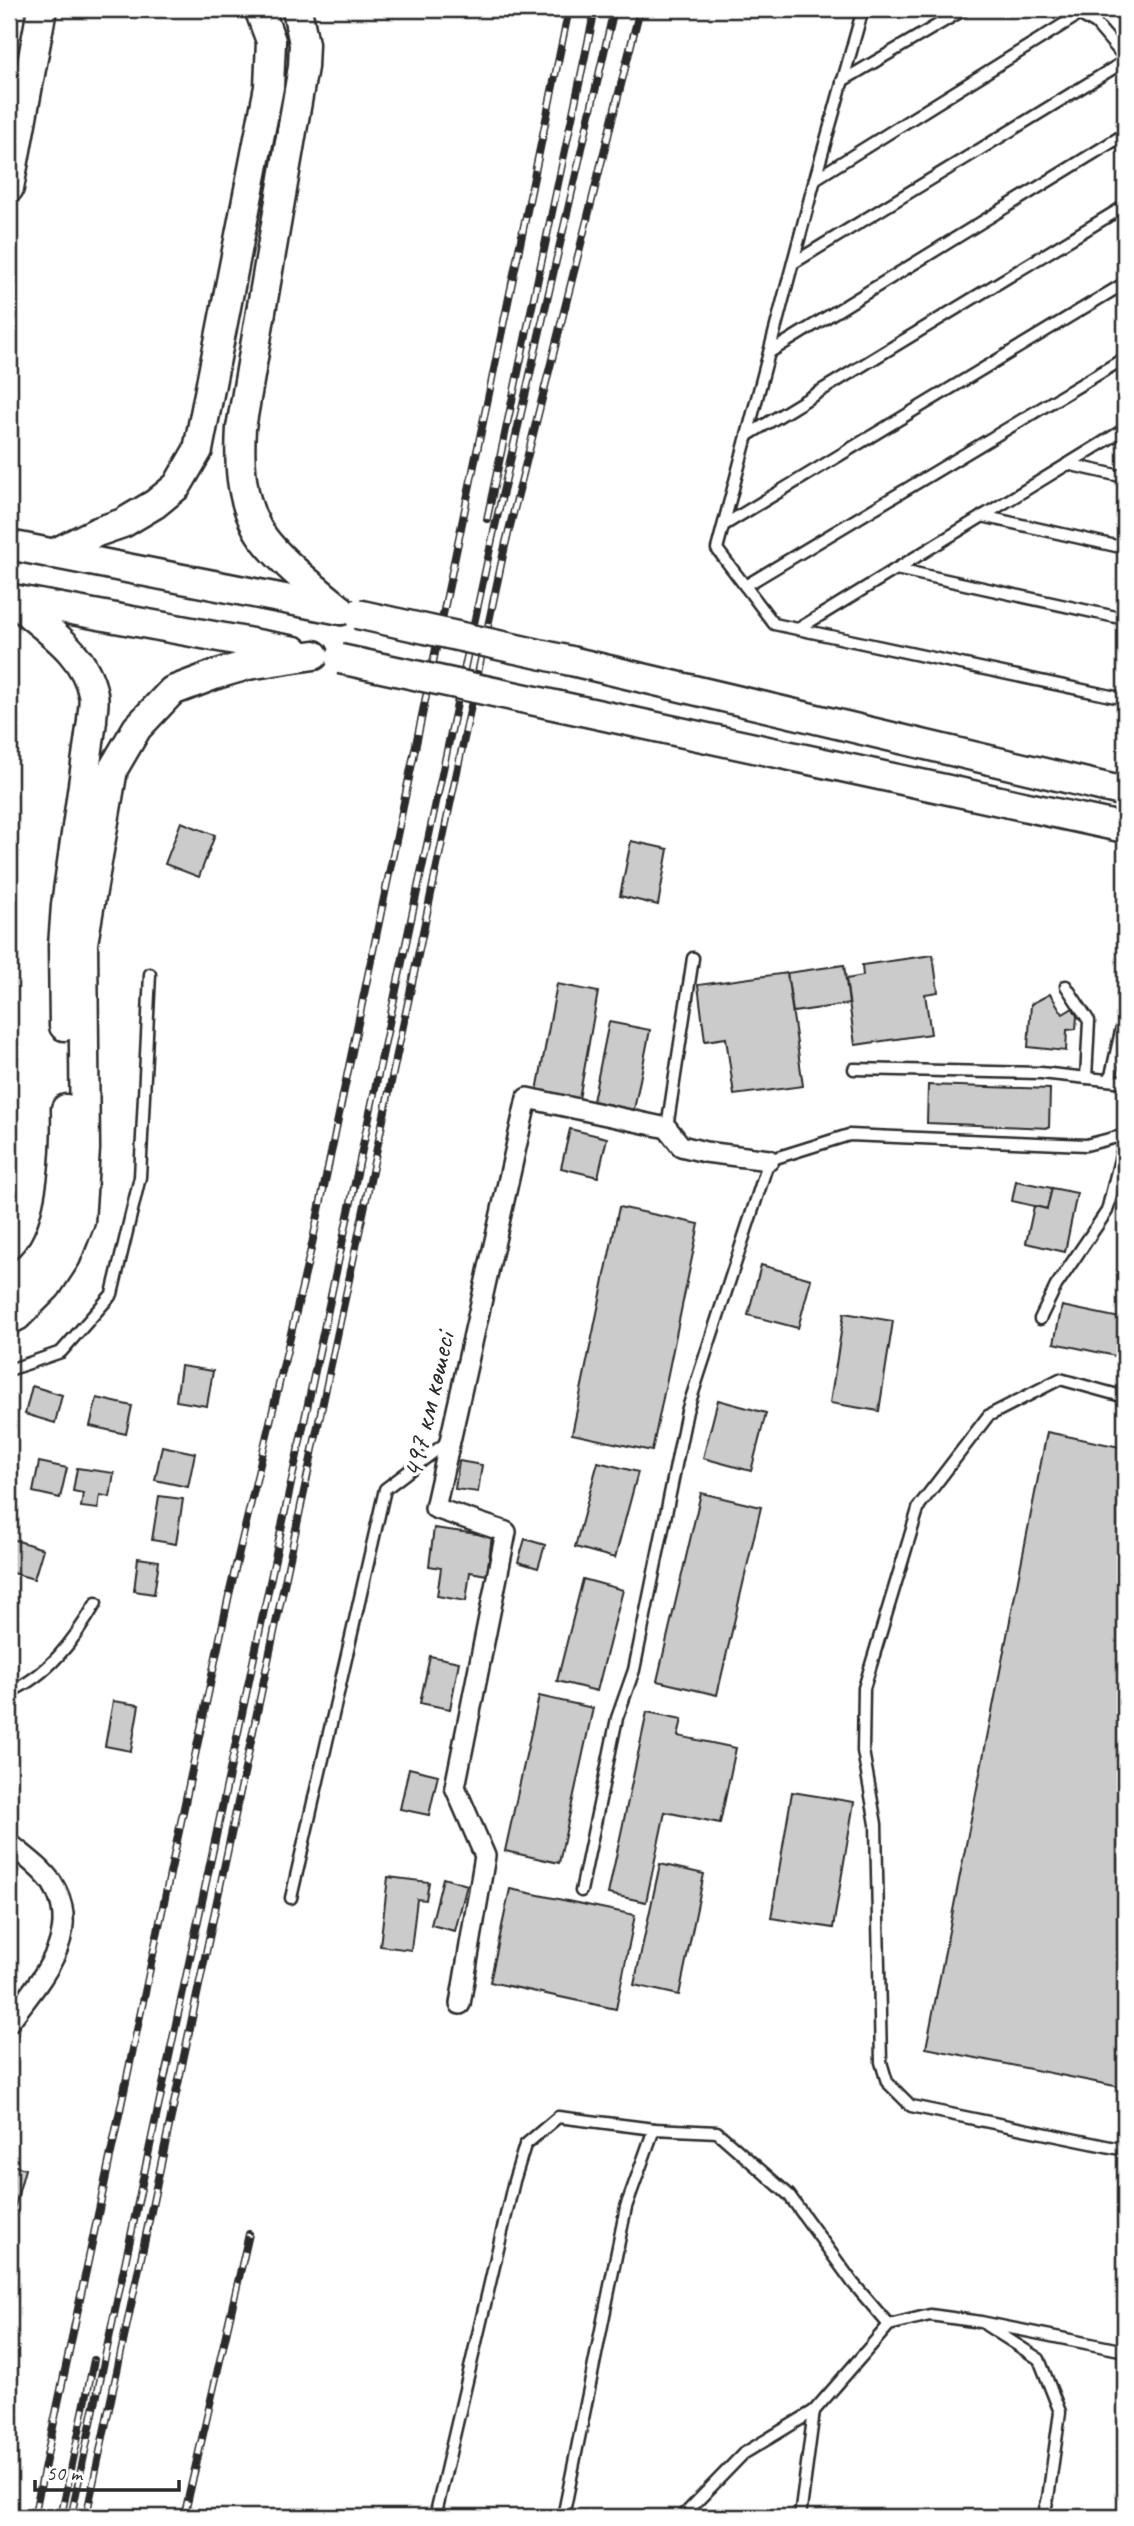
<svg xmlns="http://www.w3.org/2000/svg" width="1134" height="2526" font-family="Caveat,sans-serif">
<rect width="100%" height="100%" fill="#fff"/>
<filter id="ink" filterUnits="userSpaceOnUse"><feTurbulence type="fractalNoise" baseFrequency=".0143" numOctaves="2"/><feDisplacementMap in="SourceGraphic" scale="14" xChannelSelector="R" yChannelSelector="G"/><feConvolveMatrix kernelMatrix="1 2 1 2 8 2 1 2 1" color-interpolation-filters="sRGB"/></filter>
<g filter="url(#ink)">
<!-- building -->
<g fill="#cbcbcb" stroke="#2b2b2b" stroke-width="2">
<polygon points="181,822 215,835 199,877 165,864"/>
<polygon points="631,841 668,849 658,905 620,896"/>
<polygon points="933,955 938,992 925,994 931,1034 855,1045 846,979 863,976 862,965"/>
<polygon points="844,965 849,1004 793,1012 787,973"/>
<polygon points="787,973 803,1086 734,1095 726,1038 705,1041 698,985"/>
<polygon points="557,984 598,992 579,1099 537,1091"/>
<polygon points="1050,994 1063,1014 1073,1008 1077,1016 1076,1029 1067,1030 1066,1051 1028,1047 1031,1004"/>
<polygon points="609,1022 650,1030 634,1110 593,1101"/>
<polygon points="928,1085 1050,1089 1049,1128 927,1123"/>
<polygon points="570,1129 607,1138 598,1177 561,1168"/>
<polygon points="1016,1181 1052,1188 1047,1209 1012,1201"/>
<polygon points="1052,1188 1077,1193 1065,1252 1026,1243 1034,1206 1047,1209"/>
<polygon points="619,1207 699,1224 652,1451 572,1434"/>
<polygon points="761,1265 811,1279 798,1328 748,1315"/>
<polygon points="1062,1306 1125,1319 1125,1358 1054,1343"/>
<polygon points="844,1313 893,1321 879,1411 830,1403"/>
<polygon points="181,1366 213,1371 207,1406 176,1401"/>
<polygon points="32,1386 62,1395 55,1423 25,1414"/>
<polygon points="97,1398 132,1406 126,1434 90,1426"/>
<polygon points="718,1400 766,1413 751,1471 703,1458"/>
<polygon points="1047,1432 1125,1448 1125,2088 926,2048"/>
<polygon points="162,1446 195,1453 188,1487 155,1480"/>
<polygon points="459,1461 482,1465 478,1492 455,1489"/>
<polygon points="39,1462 67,1468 60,1498 33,1492"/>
<polygon points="598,1462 638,1472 615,1558 575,1547"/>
<polygon points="77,1468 114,1473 110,1497 100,1495 98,1509 81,1507 83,1493 73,1491"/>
<polygon points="701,1493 761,1507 717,1695 657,1681"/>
<polygon points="159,1496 183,1499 176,1544 152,1540"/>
<polygon points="434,1528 492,1536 487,1575 470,1572 466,1601 437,1596 441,1568 429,1566"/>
<polygon points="12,1539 43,1549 34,1579 9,1572 9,1549"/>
<polygon points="525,1539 545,1545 538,1568 518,1562"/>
<polygon points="138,1558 159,1561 154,1594 134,1591"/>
<polygon points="583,1579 623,1590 597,1691 557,1681"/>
<polygon points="9,1589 13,1623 9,1624"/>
<polygon points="430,1656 459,1662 450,1709 420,1703"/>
<polygon points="539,1696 593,1708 559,1863 505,1851"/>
<polygon points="113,1701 139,1705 131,1751 105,1746"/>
<polygon points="647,1712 682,1719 678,1736 736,1748 720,1823 665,1812 646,1902 608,1894"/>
<polygon points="409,1768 438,1775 429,1815 400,1809"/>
<polygon points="792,1792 854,1802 833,1928 771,1918"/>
<polygon points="660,1864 704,1874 679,1995 634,1985"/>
<polygon points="388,1877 429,1882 426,1900 417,1899 411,1950 380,1946"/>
<polygon points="443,1878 467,1885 455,1931 431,1925"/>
<polygon points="510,1889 635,1915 616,2009 490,1982"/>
<polygon points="9,2164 25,2169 15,2206 9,2205"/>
</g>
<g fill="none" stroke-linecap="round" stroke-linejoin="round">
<!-- lane casing -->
<g stroke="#2b2b2b" stroke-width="15">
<g id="lane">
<polyline points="863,9 815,179 717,549 774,624 1125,699"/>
<polyline points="1070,9 1096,24 1125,58"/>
<polyline points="842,81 965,9"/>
<polyline points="815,179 1080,14"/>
<polyline points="795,262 1125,61"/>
<polyline points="770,352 1125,134"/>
<polyline points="748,435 1125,206"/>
<polyline points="1067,464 1125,477"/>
<polyline points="982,516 1125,548"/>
<polyline points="724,525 1125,283"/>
<polyline points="896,569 1125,619"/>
<polyline points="745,586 1125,358"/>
<polyline points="798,629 1125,429"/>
<polyline points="1066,986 1089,1021 1086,1078"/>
<polyline points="854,1069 1041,1073 1125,1082"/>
<polyline points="1110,1080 1121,1031 1125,1024"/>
<polyline points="667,1128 693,958"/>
<polyline points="1040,1319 1056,1286 1107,1211 1125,1139"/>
<polyline points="9,1370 61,1352 112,1294 140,1177 150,974"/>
<polyline points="1125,1397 1060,1379 988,1416 919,1506 864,1688 863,1751 876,1824 881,2062 887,2082 911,2106 1125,2150"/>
<path d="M9,1692C48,1676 75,1639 96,1603"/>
<polyline points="581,1891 617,1718 634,1670 687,1411 769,1160 849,1135 1086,1145 1125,1135"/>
<polyline points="291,1898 385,1489 447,1442"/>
<polyline points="986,2325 1039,2359 1060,2412 1048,2498 1043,2517"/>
<polyline points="435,2517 514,2181 525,2145 558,2117 654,2129"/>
<polyline points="563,2517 626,2207 654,2129 717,2132 789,2195 853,2283 889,2325"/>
<polyline points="682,2517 743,2454 814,2411"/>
<polyline points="800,2517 814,2411 889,2325 930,2315 981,2322 1125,2351"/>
</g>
</g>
<!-- street casing -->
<g stroke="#2b2b2b" stroke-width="24">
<g id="street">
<path d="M9,1843C23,1855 42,1868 52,1883C85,1935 38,1982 9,2022"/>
<polyline points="460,2004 485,1856 455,1787 506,1532 435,1508 527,1098 667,1128 681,1146 705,1152 769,1160"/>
</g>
</g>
<!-- secondary casing -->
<g stroke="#2b2b2b" stroke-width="33">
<g id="secondary">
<path d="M297,9L304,44L303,67L241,428C239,461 240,497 257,528C271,554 317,590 341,610"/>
<polyline points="9,188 42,9"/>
<polyline points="9,545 341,610"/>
<polyline points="53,554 97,532 123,523 155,504 177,486 198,450 269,87 271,41 259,9"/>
<path d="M12,599C42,628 84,649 93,694C95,702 92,713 92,721L66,905L63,946L64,1026"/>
<polyline points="12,599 295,651"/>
<polyline points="571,661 1125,792"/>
<polyline points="559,706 1125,828"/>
<path d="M9,1285C22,1274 34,1264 43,1249C64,1214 67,1149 66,1109"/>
<polyline points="9,1320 17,1316 47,1286 66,1257 80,1221 85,1149 83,943 113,769 137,728 172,691 217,674 248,665 314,655"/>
</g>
</g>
<!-- lane -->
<use href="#lane" stroke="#fff" stroke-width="10"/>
<!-- street -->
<use href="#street" stroke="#fff" stroke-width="19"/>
<!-- secondary -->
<use href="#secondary" stroke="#fff" stroke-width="28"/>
<!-- rail casing -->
<g stroke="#2b2b2b" stroke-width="8">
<g id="rail">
<polyline points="487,519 595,9"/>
<polyline points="34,2517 229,1595 311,1249 569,9"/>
<polyline points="61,2517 94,2360"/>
<polyline points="71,2517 491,544 614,9"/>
<polyline points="86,2517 505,546 640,9"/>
<polyline points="184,2517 249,2234"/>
</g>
</g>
<!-- rail -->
<use href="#rail" stroke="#fff" stroke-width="5" stroke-dasharray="16" stroke-linecap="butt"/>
<!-- secondary-bridge casing -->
<g stroke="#2b2b2b" stroke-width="33" stroke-linecap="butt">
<g id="secondary-bridge">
<polyline points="357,614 571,661"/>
<polyline points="340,659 559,706"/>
</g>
</g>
<!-- secondary-bridge -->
<use href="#secondary-bridge" stroke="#fff" stroke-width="28"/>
</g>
</g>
<g text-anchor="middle" stroke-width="7" stroke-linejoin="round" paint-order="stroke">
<!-- street labels -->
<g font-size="30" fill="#2b2b2b" stroke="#fff">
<text transform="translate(428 1405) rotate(-77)" y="10">497 км көшесі</text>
</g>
</g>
<!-- margin -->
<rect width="1134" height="2526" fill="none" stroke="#fff" stroke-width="35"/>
<rect x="18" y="18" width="1099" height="2491" fill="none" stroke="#2b2b2b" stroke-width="2.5" filter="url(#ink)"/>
<!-- scale -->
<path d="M35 2480v10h144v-10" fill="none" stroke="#2b2b2b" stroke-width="3.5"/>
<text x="46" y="2480" font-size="21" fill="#2b2b2b" stroke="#ffffff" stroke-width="5" paint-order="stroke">50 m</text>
</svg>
